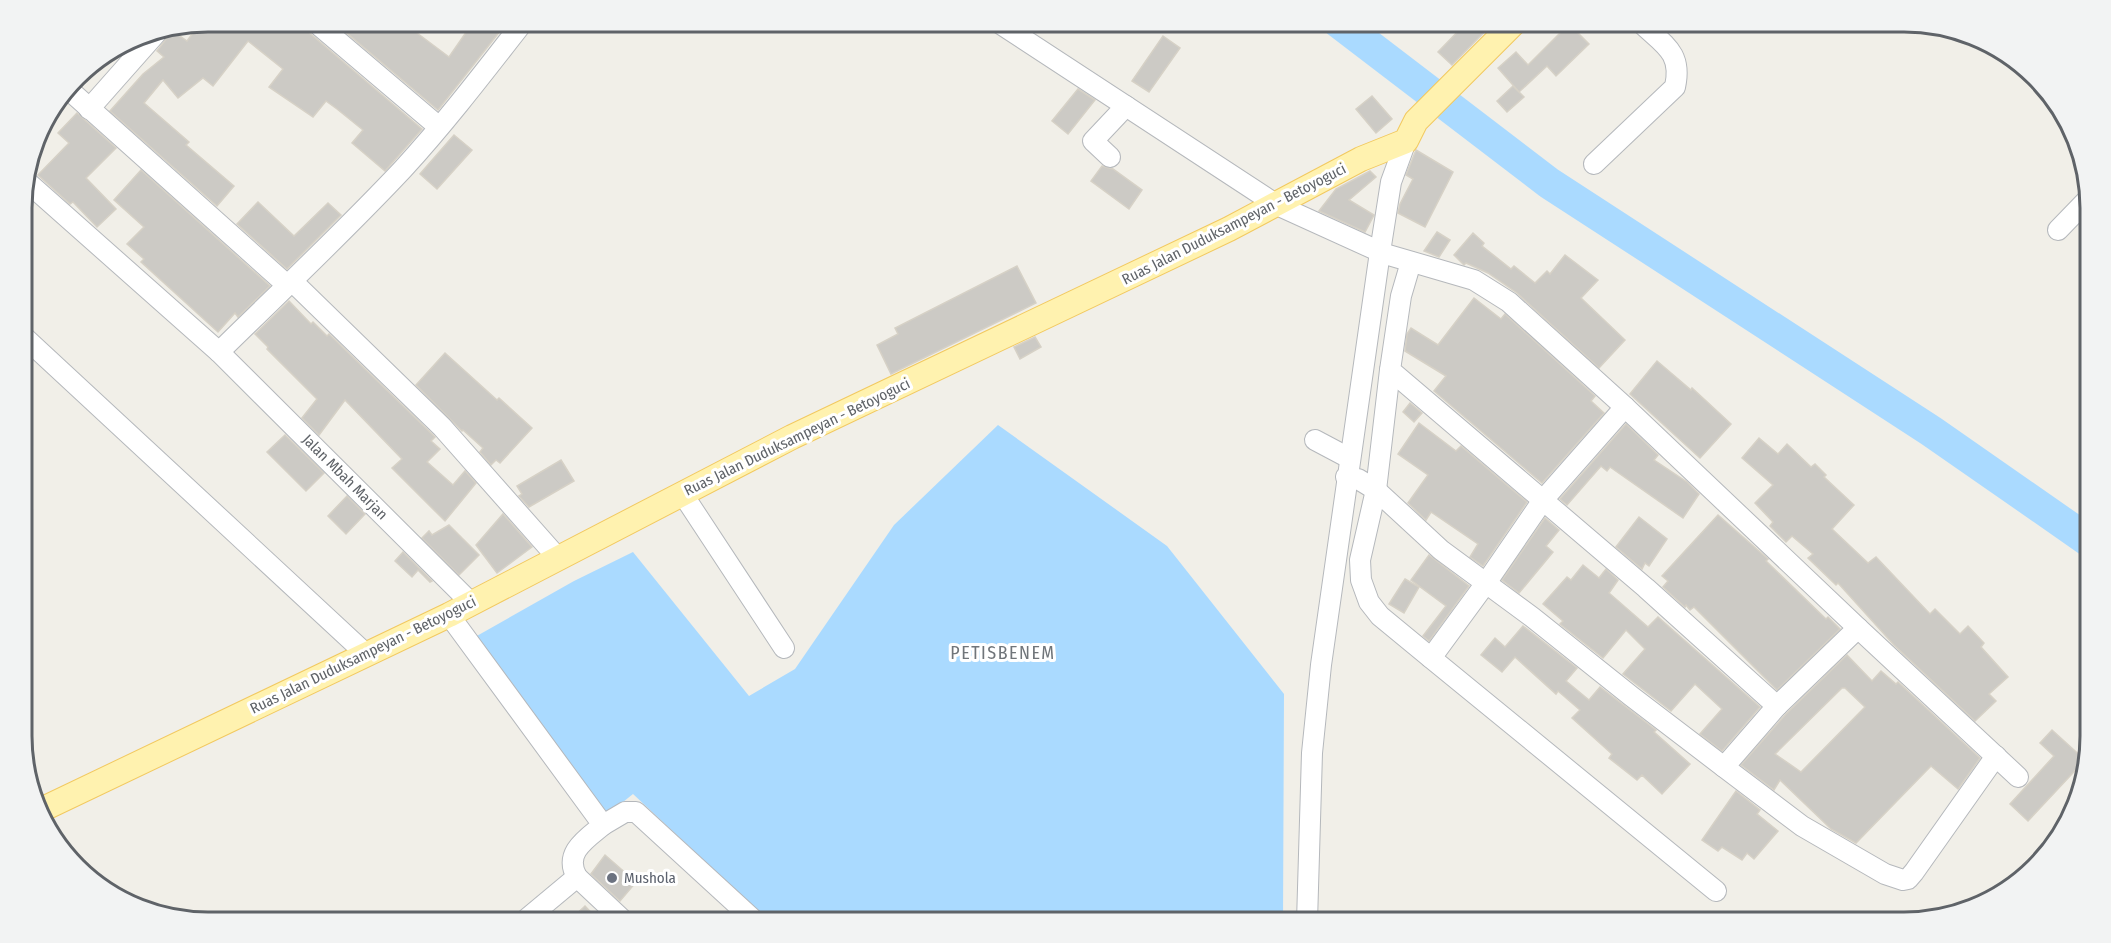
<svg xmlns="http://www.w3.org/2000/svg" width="2111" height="943" font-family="'Fira Sans Condensed',sans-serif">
<rect width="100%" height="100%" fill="#f1efe8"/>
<!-- water -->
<polygon fill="#aadaff" points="998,425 1167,546 1284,694 1283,922 770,922 633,794 603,818 475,637 574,581 633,552 749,696 795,669 894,525"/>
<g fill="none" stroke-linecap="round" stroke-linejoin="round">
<!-- river -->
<polyline stroke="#aadaff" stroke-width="32" points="1337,21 1549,183 1931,431 2089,541"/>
</g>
<!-- building -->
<g fill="#cccac5" stroke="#d6d1c6" stroke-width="1.5" fill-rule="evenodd">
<polygon points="207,21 300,21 306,30 422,129 385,171 352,143 363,130 337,109 326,101 313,117 269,87 283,69 248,41 213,86 203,78 178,98 163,80 144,103 189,142 186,145 234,186 217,206 110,111 143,74 164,57 157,51 167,38 170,29 187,41 201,22"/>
<polygon points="346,21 388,21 401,30 405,24 449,57 467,31 454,21 508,21 438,110 341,28"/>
<polygon points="1468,21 1495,21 1452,65 1438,52"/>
<polygon points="1569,24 1589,44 1556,76 1547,66 1519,92 1498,68 1516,52 1528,65"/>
<polygon points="1163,36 1180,48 1149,92 1132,81"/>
<polygon points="1513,86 1524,97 1507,112 1497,101"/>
<polygon points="1078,89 1095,100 1068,134 1052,121"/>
<polygon points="1372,96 1392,119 1376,133 1356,109"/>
<polygon points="77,113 116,148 86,178 116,209 97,227 73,202 70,204 38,175 69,143 58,133"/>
<polygon points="454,135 472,150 437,189 420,174"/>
<polygon points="1416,150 1453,172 1425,227 1398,213 1400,204 1413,179 1406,175"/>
<polygon points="1102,166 1113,169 1142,190 1129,209 1091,181"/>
<polygon points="141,170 270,286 238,317 235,313 218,332 141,262 144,259 127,244 144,227 114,200"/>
<polygon points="1370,171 1376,177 1349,200 1374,215 1365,232 1319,211 1336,189"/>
<polygon points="258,202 294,236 328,203 341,215 287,269 237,224"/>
<polygon points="1437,232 1450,240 1439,257 1424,251"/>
<polygon points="1473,233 1484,243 1482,246 1511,269 1514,266 1535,283 1547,271 1550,274 1565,255 1598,280 1581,298 1625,340 1599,368 1517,293 1488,273 1466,263 1464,265 1454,255"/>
<polygon points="1017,266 1036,303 891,374 877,345 898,334 895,328"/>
<polygon points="1474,298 1501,319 1505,314 1595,396 1591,401 1604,413 1542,483 1434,391 1446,376 1405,351 1407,334 1411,328 1438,345"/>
<polygon points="289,301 311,324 313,322 327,336 329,334 435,437 431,441 440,449 427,462 453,485 465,471 476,483 445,521 392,468 402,459 345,400 319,435 302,418 317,399 267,349 268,347 255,334"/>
<polygon points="1035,337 1041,347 1020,359 1014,347"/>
<polygon points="445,353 497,400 499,398 532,428 500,463 496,460 491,465 480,452 483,448 463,430 462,431 416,385"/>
<polygon points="1657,361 1691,390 1692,388 1731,424 1700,458 1630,394"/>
<polygon points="1410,403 1422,413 1414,422 1403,412"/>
<polygon points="1419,423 1456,451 1461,446 1527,502 1483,566 1470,557 1478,544 1431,512 1426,520 1408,503 1428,475 1398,454"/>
<polygon points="1626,424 1658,455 1654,460 1687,482 1699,494 1683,518 1610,467 1607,471 1601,466 1567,505 1560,499"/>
<polygon points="285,435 324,473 306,491 267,452"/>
<polygon points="1759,438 1778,454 1787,444 1811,467 1815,464 1826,475 1824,477 1854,505 1832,529 1868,563 1876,557 1930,614 1935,609 1960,634 1968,626 1984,643 1981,647 2008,677 1989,694 1996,701 1975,721 1894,645 1838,583 1836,585 1808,558 1813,554 1792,536 1786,542 1770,526 1773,522 1755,503 1773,485 1742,458"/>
<polygon points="561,460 574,481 529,507 519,496 522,494 517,486"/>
<polygon points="347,496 365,514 346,534 328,516"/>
<polygon points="503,514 532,547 497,573 476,545"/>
<polygon points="1718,515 1768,559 1766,561 1826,619 1828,617 1840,629 1777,690 1694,607 1690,610 1686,605 1685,607 1663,587 1668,581 1662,576"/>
<polygon points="1639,517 1667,539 1649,566 1645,563 1642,569 1616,547"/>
<polygon points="1545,518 1559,530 1546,546 1553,552 1519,593 1502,580"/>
<polygon points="449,525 479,555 459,575 422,538 429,531 432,535"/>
<polygon points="403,552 432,581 430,582 418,570 412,577 395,561"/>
<polygon points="1429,555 1469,586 1429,641 1423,636 1446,606 1411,580"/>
<polygon points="1583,565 1599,578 1606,569 1618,580 1609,593 1648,627 1658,617 1760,707 1722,751 1700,734 1722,709 1695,684 1671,711 1623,674 1645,649 1626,630 1603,658 1560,624 1563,621 1543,604 1567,577 1571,580"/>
<polygon points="1405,579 1419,587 1404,613 1389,604"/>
<polygon points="1523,626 1577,668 1566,681 1589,700 1600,687 1656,730 1654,732 1690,764 1662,794 1642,775 1637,780 1609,758 1612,754 1572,718 1580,710 1558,691 1556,694 1515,657 1502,672 1481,655 1495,638 1505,647"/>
<path d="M1847,655L1872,681L1881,671L1896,684L1898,682L1980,758L1958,789L1931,766L1856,843L1831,829L1780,780L1774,790L1741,765L1786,714ZM1842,688H1845L1865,707L1801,772L1775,754Z"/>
<polygon points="2052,730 2085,760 2028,821 2010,804 2054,756 2040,743"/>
<polygon points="1736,791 1760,810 1757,814 1778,831 1754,859 1747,853 1742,860 1722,847 1718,851 1702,840"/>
<polygon points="605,855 636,882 620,901 591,874"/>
<polygon points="585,906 600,922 568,922"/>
</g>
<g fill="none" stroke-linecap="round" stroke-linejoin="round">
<!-- minor casing -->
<g stroke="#b5b8bc" stroke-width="22">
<g id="minor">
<polyline points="314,21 439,127"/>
<polyline points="996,21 1277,205 1385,254 1474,280 1509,302 1625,407 1858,628 2018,777"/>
<polyline points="68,89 287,285"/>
<polyline points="89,109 158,31"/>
<polyline points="1110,157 1093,141 1126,106"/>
<path d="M1594,164L1675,87C1683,51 1662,44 1639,21"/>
<path d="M25,180L219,352C281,291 344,232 403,169C446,122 485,71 524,21"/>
<polyline points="2058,230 2088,199"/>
<polyline points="1411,262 1401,296 1390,370 1646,588 1777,706"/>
<polyline points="292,281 442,427 557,557"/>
<polyline points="22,335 366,654"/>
<polyline points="219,352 471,603"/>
<polyline points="1390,370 1376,490 1360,560 1361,580 1369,602 1380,616 1431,658 1716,891"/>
<polyline points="1315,440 1349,458"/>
<polyline points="1346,477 1358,479 1376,490 1441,550 1532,617 1631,696 1724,767 1777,706 1858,628"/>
<polyline points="682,493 784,648"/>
<path d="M449,615L603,825C586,839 563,853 577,877"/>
<polyline points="1431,658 1486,583 1543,500 1625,407"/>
<polyline points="1724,767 1802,826 1885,874 1903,880 1908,879 1914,872 1996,756"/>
<polyline points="603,825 625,812 636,812 756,922"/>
<polyline points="523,922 577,877 625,922"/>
<polyline points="1307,922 1312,753 1321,665 1380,252 1391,182 1406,141"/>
</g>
</g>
<!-- major casing -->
<g stroke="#f2c960" stroke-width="26">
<polyline id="major" points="43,809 449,615 792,437 1229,229 1361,159 1406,141 1416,121 1516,21"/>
</g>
<!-- minor -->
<use href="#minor" stroke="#fff" stroke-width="20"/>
<!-- major -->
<use href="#major" stroke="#fff2af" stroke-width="24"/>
</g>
<!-- markers -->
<circle fill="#6b7280" stroke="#fff" stroke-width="2" cx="612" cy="878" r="6"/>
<g text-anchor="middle" stroke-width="6" stroke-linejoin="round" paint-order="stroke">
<!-- street labels -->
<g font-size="15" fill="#5f6368" stroke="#fff">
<text transform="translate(1234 224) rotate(-27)" y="5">Ruas Jalan Duduksampeyan - Betoyoguci</text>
<text transform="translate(797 437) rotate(-26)" y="5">Ruas Jalan Duduksampeyan - Betoyoguci</text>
<text transform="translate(345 477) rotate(45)" y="5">Jalan Mbah Marjan</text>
<text transform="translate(363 655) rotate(-26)" y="5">Ruas Jalan Duduksampeyan - Betoyoguci</text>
</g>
<!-- worship labels -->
<g font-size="15" fill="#5b616d" stroke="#fff" text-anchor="start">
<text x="624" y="883">Mushola</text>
</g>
<!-- quarter labels -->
<g font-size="18" letter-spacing="1.5" fill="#70757a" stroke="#fff">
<text x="1003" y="659">PETISBENEM</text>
</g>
</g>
<!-- crop -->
<path d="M0 0H2111V943H0ZM208 32H1904A176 176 0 0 1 2080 208V736A176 176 0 0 1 1904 912H208A176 176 0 0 1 32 736V208A176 176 0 0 1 208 32Z" fill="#f2f3f3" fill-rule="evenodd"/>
<path fill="none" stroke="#5f6368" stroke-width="3" d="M208 32H1904A176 176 0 0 1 2080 208V736A176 176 0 0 1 1904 912H208A176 176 0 0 1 32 736V208A176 176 0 0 1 208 32Z"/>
</svg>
